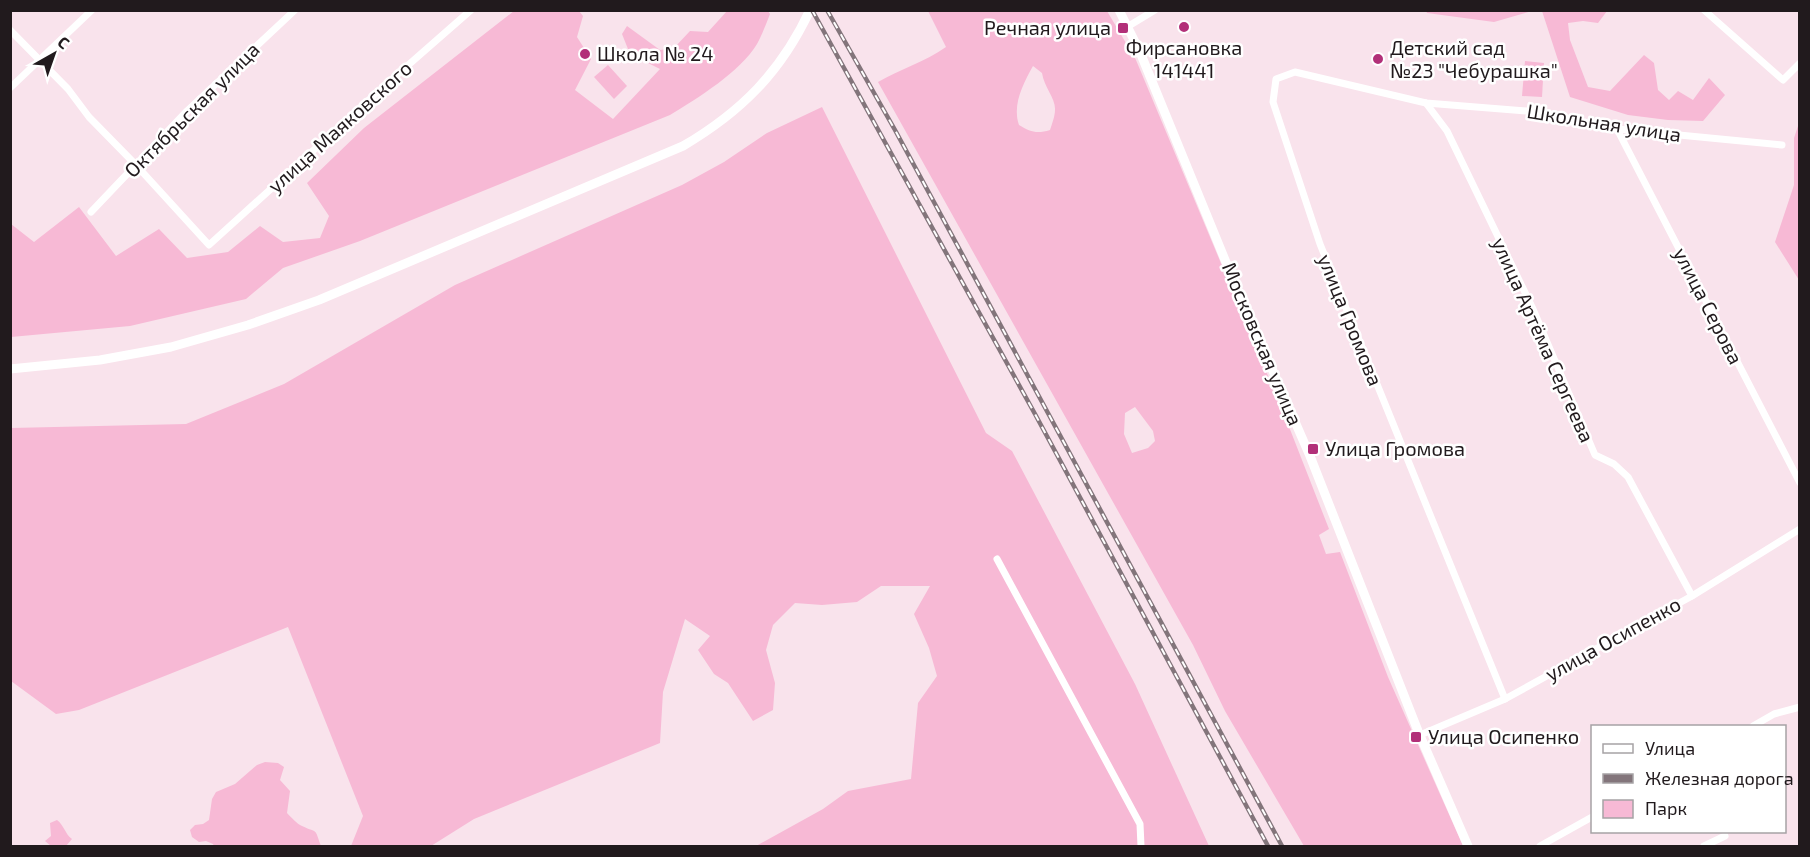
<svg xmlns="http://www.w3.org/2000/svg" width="1810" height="857" font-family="'Exo 2',sans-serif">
<rect width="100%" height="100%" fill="#f9e3ec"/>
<!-- green -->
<g fill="#f7b9d5" fill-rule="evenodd">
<path d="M514,11H579L583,16L577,37L591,59L575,90L613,119L660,69L630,54L622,34L627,26L660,50L674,48L690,31L708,32L727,11H768L770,14C766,24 762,35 757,44C740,72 698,98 670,115L360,241L283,268L246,299L130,326L11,337V224L34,242L79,207L116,256L159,229L187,258L228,252L260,226L283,242L320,238L329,216L307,183L364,128Z"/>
<path d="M928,11H1107L1136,60L1284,414L1329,529L1319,535L1326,554L1340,552L1388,677L1463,846H1304L1225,711L1193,645L878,82C900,69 925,62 946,47ZM1033,66L1042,73C1044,87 1056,99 1055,110C1055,116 1052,124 1050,130C1037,134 1030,132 1019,125C1012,105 1023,84 1033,66ZM1135,407L1153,431L1155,441L1148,448L1132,453L1124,434L1125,413Z"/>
<polygon points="1426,11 1426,10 1532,11 1494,22 1427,13"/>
<polygon points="1542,11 1607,11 1598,23 1583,21 1568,23 1570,40 1588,87 1610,91 1644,55 1654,63 1658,90 1669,100 1678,91 1693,100 1709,78 1725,95 1703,121 1668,120 1628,115 1570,97"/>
<polygon points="1525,61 1544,63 1542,97 1522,96"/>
<polygon points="608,65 627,86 614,99 594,77"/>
<polygon points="822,107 986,433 1012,451 1135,684 1209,846 756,846 823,809 848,791 911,779 918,703 937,676 929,648 914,614 930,586 881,586 857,602 822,605 795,603 773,625 766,650 775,683 773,710 753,721 728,683 714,674 698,650 710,636 685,619 663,692 660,743 474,819 431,846 351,846 363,816 288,627 79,710 56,714 11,681 11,428 186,424 284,384 455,285 682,185 724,162 767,133"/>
<polygon points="1799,123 1799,280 1775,242 1794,185 1794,138"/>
<path d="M265,762L278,763L284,767L280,780L290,791L287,813C291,817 297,824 302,826C319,834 314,827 321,846H214L213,844L206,841L199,842L192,837L190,830L195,825L203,824L209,820L212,799L216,792L235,784L257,765Z"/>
<path d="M57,820C64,825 65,834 72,839L66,846H51L45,841L51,836L50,823Z"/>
</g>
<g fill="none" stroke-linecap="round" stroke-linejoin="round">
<!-- minor -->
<g stroke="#fff" stroke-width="7">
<polyline points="1704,10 1783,80 1800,63"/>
<polyline points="1127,27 1155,10"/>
<polyline points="10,30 68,89 89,117 136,165 209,245 382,88 471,10"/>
<polyline points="10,88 92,10"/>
<polyline points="1426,103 1447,131 1533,309 1595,455 1614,464 1628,477 1692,596"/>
<polyline points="1617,129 1800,483"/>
<polyline points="91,212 187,111 295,10"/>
<polyline points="997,559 1140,824 1141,846"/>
<polyline points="1505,699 1320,244 1273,102 1276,79 1295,72 1426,103 1527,111 1617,129 1782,145"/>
<polyline points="1753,726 1774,714 1800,707"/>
<polyline points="1420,735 1505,699 1692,596 1800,529"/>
<polyline points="1540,846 1592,817"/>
<polyline points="1704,846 1725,836"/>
</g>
<!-- tertiary -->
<g stroke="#fff" stroke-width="9">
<polyline points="1119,10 1140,52 1232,277 1310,456 1418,731 1468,846"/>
<path d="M10,369L100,360L171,347L248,325L319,300L683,146C741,112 781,72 810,10"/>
</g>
<!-- rail casing -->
<g stroke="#83757b" stroke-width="4.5">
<g id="rail">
<polyline points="812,10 1035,414 1268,846"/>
<polyline points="827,10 895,130 1282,846"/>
</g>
</g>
<!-- rail -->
<use href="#rail" stroke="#fff" stroke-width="2" stroke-dasharray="7" stroke-linecap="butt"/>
</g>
<!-- markers -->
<g fill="#b23079" stroke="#fff" stroke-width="2">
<circle cx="1184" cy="27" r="6"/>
<rect x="1117" y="22" width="12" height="12" rx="3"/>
<circle cx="585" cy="54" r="6"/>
<circle cx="1378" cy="59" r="6"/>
<rect x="1307" y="443" width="12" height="12" rx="3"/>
<rect x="1410" y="731" width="12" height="12" rx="3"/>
</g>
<g text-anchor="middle" stroke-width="5" stroke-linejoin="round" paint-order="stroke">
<!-- poi labels -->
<g font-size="20" fill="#211a1d" stroke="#fff" text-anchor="start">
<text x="1111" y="35" text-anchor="end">Речная улица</text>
<text x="1184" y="55" text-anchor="middle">Фирсановка<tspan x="1184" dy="23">141441</tspan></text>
<text x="1390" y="55">Детский сад<tspan x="1390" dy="23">№23 "Чебурашка"</tspan></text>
<text x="597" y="61">Школа № 24</text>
<text x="1325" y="456">Улица Громова</text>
<text x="1428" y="744">Улица Осипенко</text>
</g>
<!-- street labels -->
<g font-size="20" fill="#211a1d" stroke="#fff">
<text transform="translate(192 110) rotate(-45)" y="7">Октябрьская улица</text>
<text transform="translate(1604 123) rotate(9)" y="7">Школьная улица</text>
<text transform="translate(340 127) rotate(-42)" y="7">улица Маяковского</text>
<text transform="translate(1708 306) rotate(63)" y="7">улица Серова</text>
<text transform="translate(1350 320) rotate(68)" y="7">улица Громова</text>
<text transform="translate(1543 340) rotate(66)" y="7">улица Артёма Сергеева</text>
<text transform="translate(1262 344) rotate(67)" y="7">Московская улица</text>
<text transform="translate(1613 639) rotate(-29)" y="7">улица Осипенко</text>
</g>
</g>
<!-- border -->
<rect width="1810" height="857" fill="none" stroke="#211a1d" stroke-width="24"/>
<!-- legend -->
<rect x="1591" y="725" width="195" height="108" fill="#ffffff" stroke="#a6a3a5" stroke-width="1.5"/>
<rect x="1603" y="744" width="30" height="9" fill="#ffffff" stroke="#a6a3a5" stroke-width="1.5"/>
<text x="1645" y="755" font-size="18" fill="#211a1d">Улица</text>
<rect x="1603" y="774" width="30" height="9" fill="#83757b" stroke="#a6a3a5" stroke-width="1.5"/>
<text x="1645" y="785" font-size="18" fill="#211a1d">Железная дорога</text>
<rect x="1603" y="800" width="30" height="18" fill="#f7b9d5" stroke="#a6a3a5" stroke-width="1.5"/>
<text x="1645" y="815" font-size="18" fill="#211a1d">Парк</text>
<!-- north arrow -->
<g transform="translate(54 54) rotate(40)" stroke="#ffffff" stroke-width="4.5" paint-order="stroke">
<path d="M0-4.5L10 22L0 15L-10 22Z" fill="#211a1d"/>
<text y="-9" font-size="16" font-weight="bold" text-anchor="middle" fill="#211a1d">С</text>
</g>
</svg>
